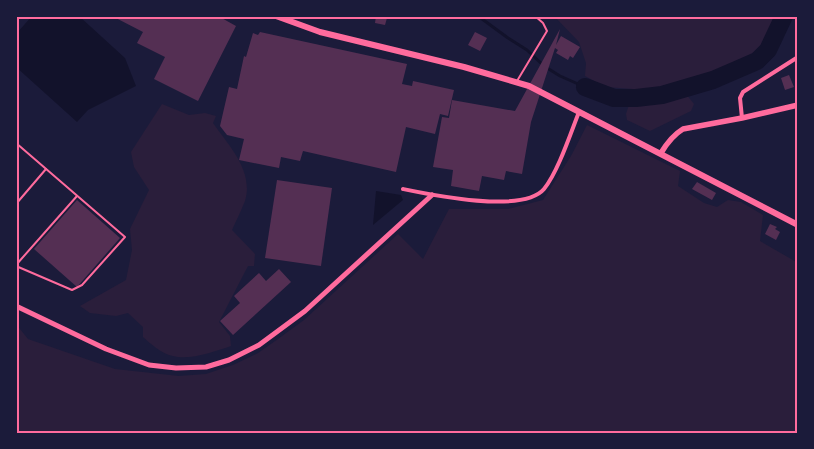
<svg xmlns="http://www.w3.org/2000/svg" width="814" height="449" font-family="'Fira Sans',sans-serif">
<rect width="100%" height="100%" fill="#1b1b3a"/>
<!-- green -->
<g fill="#2a1e3b">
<polygon points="554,16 778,16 771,37 757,51 728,65 688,81 662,89 633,89 605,87 585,76 586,63 579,42"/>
<polygon points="686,94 694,104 691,111 650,131 627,120 626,114 629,105 664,100"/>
<path d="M162,104L189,115L205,113L216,116L213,123C229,146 254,171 245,201C241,211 236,221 232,230L255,254L254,266H248L219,322L230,336L231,346C216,351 189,361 173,356C162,354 151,344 143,337V327L128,313L116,316L90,313L80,306L126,280L132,250L130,229L149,190L134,167L131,152Z"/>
<polygon points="587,125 680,171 678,186 704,203 717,207 728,200 741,202 763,215 760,241 798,263 798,433 16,433 16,324 28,339 115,369 179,376 206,374 233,365 258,353 278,339 304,320 398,234 423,259 449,209 508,209 543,200 571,156"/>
</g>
<!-- water -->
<g fill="#12122b">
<polygon points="32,16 79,16 125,58 136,86 88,110 77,122 16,67 16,34"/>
<polygon points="376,191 401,195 403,200 373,225"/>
</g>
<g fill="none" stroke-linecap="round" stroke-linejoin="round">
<!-- stream -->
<polyline stroke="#12122b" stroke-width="3" points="478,16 508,38 527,50 544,66 560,76 585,87"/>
<!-- river -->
<polyline stroke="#12122b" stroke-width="18" points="585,87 614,98 636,98 662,95 713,80 757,61 768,50 784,16"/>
</g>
<!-- building -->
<g fill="#542f53">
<polygon points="112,16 218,16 236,26 198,101 154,79 165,57 137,43 143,32"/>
<polygon points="376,16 394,16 393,19 387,18 385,25 375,23"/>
<polygon points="560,29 556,45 561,36 580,47 573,58 570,56 568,60 556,53 558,50 555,48 531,122 522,174 506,171 504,180 482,176 479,191 451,186 453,170 433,167 442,117 449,118 452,100 515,111"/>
<polygon points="260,32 407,64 402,84 412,86 413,81 454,90 448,116 440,114 435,134 406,127 396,172 303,151 300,161 281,157 279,168 239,160 244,139 227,135 220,126 229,87 237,89 244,56 246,57 253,33 258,35"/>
<polygon points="475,32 487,38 480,51 468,45"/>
<polygon points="789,75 794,87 785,90 781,78"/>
<polygon points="277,180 332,188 321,266 265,258"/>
<polygon points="697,182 716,193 712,200 692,189"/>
<polygon points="77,200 120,238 77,287 34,249"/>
<polygon points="770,224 777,227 775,229 780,232 776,240 765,234"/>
<polygon points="279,269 291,282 233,335 220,321 240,303 234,296 259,273 266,281"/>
</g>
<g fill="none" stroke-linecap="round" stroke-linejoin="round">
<!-- service -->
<g stroke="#ff6b9d" stroke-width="2">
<polyline points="517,81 547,31 543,23 535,16"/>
<polyline points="16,143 125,237 82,285 72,290 16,266"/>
<polyline points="16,204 46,169"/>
<polyline points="16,265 77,196"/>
</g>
<!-- minor -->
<g stroke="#ff6b9d" stroke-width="4">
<polyline points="742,118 740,98 743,92 798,57"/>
<path d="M403,189C432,195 523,214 544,189C558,172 571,132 579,112"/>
</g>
<!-- tertiary -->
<polyline stroke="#ff6b9d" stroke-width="5" points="16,306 106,349 149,365 176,368 206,367 229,360 259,345 305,311 432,195"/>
<!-- secondary -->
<path stroke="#ff6b9d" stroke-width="5.5" d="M661,153C667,143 673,135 683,129L742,118L798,105"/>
<!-- primary -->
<polyline stroke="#ff6b9d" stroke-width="6" points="276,16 320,32 464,67 529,86 798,225"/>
</g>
<!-- border -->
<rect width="814" height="449" fill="none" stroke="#1b1b3a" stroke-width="35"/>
<rect x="18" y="18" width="778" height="414" fill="none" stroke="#ff6b9d" stroke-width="2"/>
</svg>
